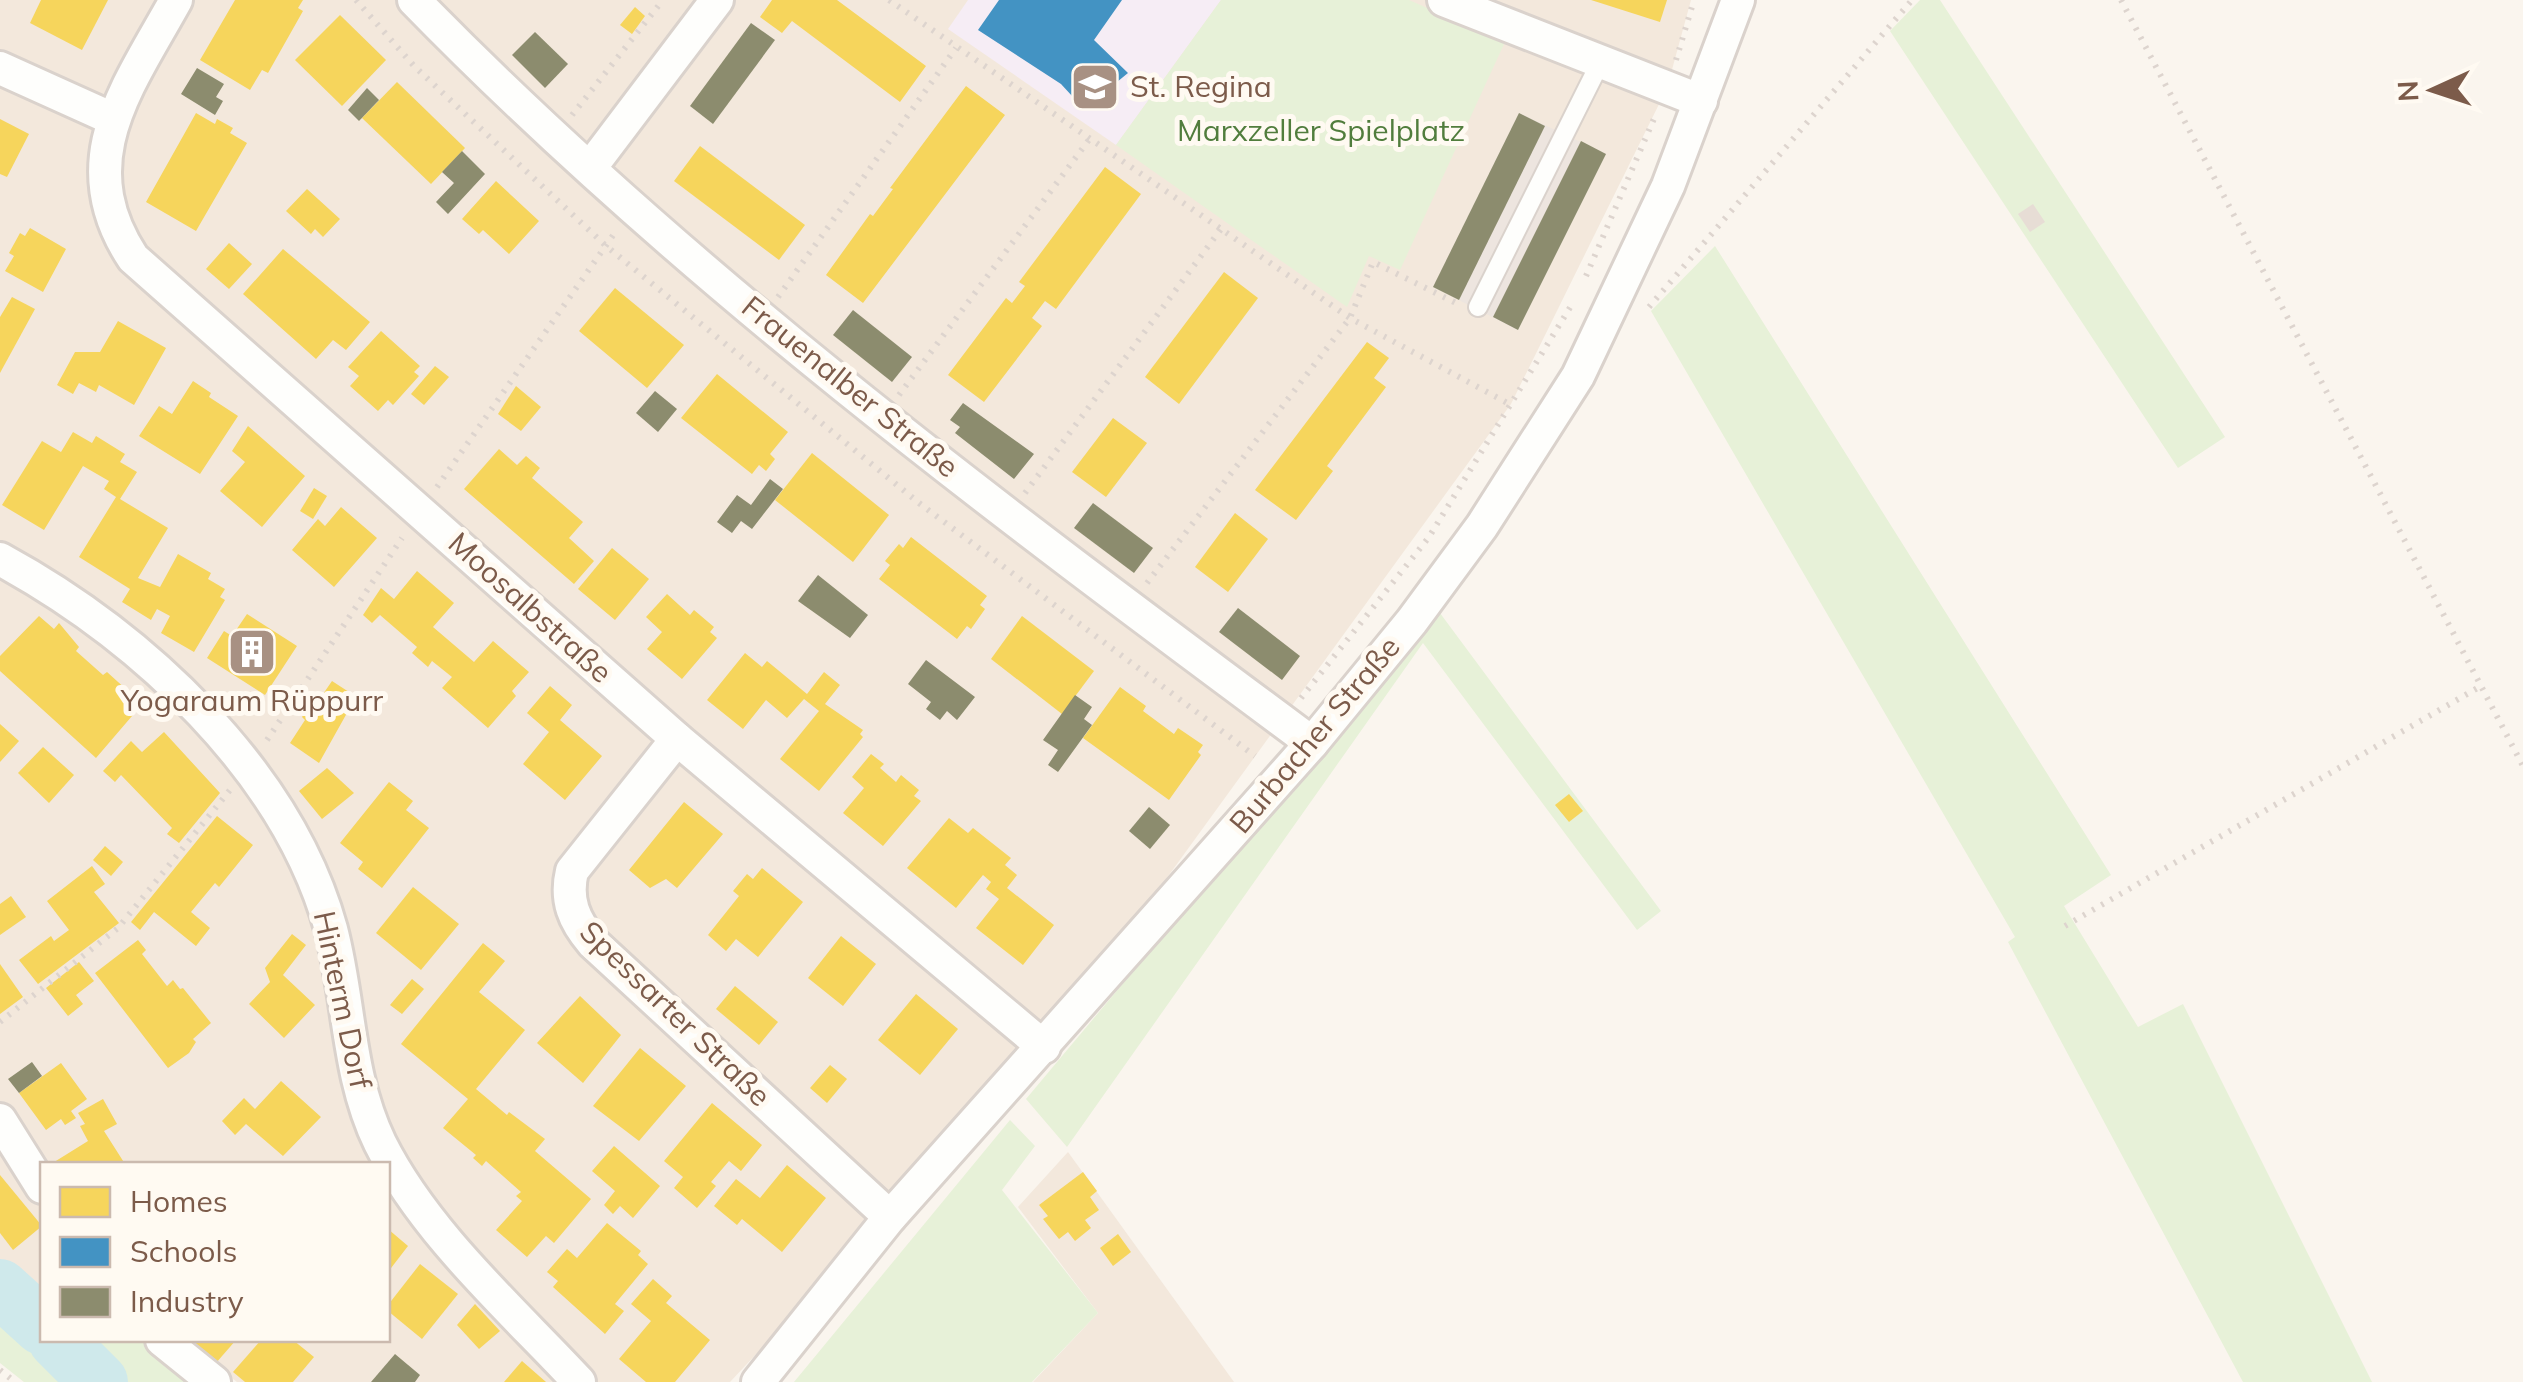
<svg xmlns="http://www.w3.org/2000/svg" width="2523" height="1382" font-family="Mulish,sans-serif">
<rect width="100%" height="100%" fill="#faf5ee"/>
<!-- residential -->
<g fill="#f3e8dc">
<polygon points="0,0 1691,0 1667,88 1511,404 1044,1047 730,1382 237,1382 182,1340 388,1340 388,1164 42,1164 42,1291 33,1298 0,1274"/>
<polygon points="1068,1152 1234,1382 1033,1382 1098,1313 1018,1207"/>
</g>
<!-- industrial -->
<polygon fill="#ede5df" points="1519,113 1606,154 1518,330 1433,287"/>
<!-- education -->
<polygon fill="#f6edf5" points="968,0 1221,0 1116,145 948,29"/>
<!-- green -->
<g fill="#e7f1d8">
<polygon points="1221,0 1409,0 1505,42 1400,270 1369,256 1347,307 1116,145"/>
<polygon points="1920,0 1940,0 2225,437 2178,468 1890,31"/>
<polygon points="1715,246 2111,875 2064,906 2138,1027 2183,1004 2372,1382 2243,1382 2008,942 2015,937 1651,311"/>
<polygon points="1437,609 1661,911 1637,930 1423,643 1067,1147 1026,1099"/>
<polygon points="1010,1120 1035,1146 1002,1190 1098,1313 1032,1382 794,1382"/>
<polygon points="0,1302 42,1336 42,1340 58,1348 90,1382 24,1382 0,1363"/>
<polygon points="78,1340 141,1340 191,1382 124,1382"/>
</g>
<!-- homes -->
<g fill="#f6d55c">
<polygon points="41,0 108,0 82,50 30,23"/>
<polygon points="235,0 303,0 298,8 303,11 268,73 262,70 250,90 200,60"/>
<polygon points="772,0 837,0 926,66 900,102 792,21 782,33 760,17"/>
<polygon points="1591,0 1667,0 1660,22"/>
<polygon points="635,7 645,16 632,34 620,25"/>
<polygon points="340,15 386,60 342,106 295,60"/>
<polygon points="397,82 465,148 431,184 362,118"/>
<polygon points="966,86 1005,115 863,303 826,275 870,214 873,216 893,189 890,188"/>
<polygon points="196,113 215,124 217,119 233,128 230,133 247,143 196,231 146,202"/>
<polygon points="0,119 29,134 7,177 0,174"/>
<polygon points="700,146 805,225 779,260 674,181"/>
<polygon points="1105,167 1141,194 1056,309 1045,301 1032,318 1042,326 984,402 948,375 1006,298 1012,303 1025,286 1019,282"/>
<polygon points="496,181 539,221 509,254 483,230 479,234 462,219"/>
<polygon points="307,189 340,219 323,237 315,229 311,234 286,211"/>
<polygon points="30,228 66,249 43,292 5,271 14,256 9,253 20,233 25,236"/>
<polygon points="229,243 252,264 229,289 206,269"/>
<polygon points="283,249 370,322 346,350 333,340 316,359 243,294"/>
<polygon points="1224,272 1258,298 1179,404 1145,377"/>
<polygon points="615,288 684,345 647,388 579,331"/>
<polygon points="12,297 35,309 0,373 0,317"/>
<polygon points="118,321 166,348 134,405 99,385 96,392 79,383 73,394 57,385 75,352 100,352"/>
<polygon points="381,331 420,366 414,372 419,376 393,405 388,400 378,411 350,386 359,376 348,367"/>
<polygon points="1367,342 1389,358 1374,378 1386,387 1327,466 1333,471 1296,520 1255,490"/>
<polygon points="435,366 449,377 424,405 411,394"/>
<polygon points="717,374 788,432 770,454 775,459 766,471 759,465 752,474 681,418"/>
<polygon points="193,381 211,393 209,397 238,416 200,474 139,436 159,406 172,414"/>
<polygon points="516,386 541,407 521,431 498,414"/>
<polygon points="1113,418 1147,443 1106,497 1072,472"/>
<polygon points="248,426 305,476 262,527 220,491 245,462 232,451"/>
<polygon points="73,432 92,443 96,436 125,454 120,462 137,472 120,499 168,528 138,578 160,587 178,554 211,573 208,579 225,589 220,597 225,600 194,652 161,633 170,616 157,609 151,620 122,602 130,589 79,557 116,497 104,489 109,481 83,466 44,530 2,505 42,441 61,452"/>
<polygon points="499,449 517,465 526,456 540,468 532,478 583,522 569,538 594,561 574,584 464,489"/>
<polygon points="812,453 889,515 853,562 775,500"/>
<polygon points="314,488 327,496 313,519 300,511"/>
<polygon points="341,507 377,538 334,587 292,550 318,519 325,526"/>
<polygon points="1235,513 1268,539 1228,592 1195,567"/>
<polygon points="911,537 987,596 980,605 985,609 971,629 967,626 957,639 879,579 890,565 885,561 899,544 903,548"/>
<polygon points="612,548 649,579 615,620 578,589"/>
<polygon points="417,571 454,603 433,627 474,662 493,641 529,672 512,691 516,696 488,728 442,688 452,677 432,661 428,667 412,653 417,647 380,615 372,623 363,615 381,588 394,599"/>
<polygon points="667,594 690,615 694,610 714,627 710,632 717,638 682,679 647,649 662,632 646,617"/>
<polygon points="247,614 297,646 265,695 207,658 224,631 232,636"/>
<polygon points="39,616 54,629 59,623 79,647 76,651 103,675 107,672 128,691 124,696 138,709 96,758 0,671 0,656"/>
<polygon points="1022,616 1094,671 1062,714 991,659"/>
<polygon points="745,653 762,667 767,661 807,694 824,672 840,685 825,704 863,730 860,734 863,737 819,791 780,759 819,711 804,699 787,718 766,700 743,729 707,700"/>
<polygon points="332,681 352,694 342,709 347,713 319,763 290,743 305,720 302,717 308,708 312,710"/>
<polygon points="550,686 572,705 560,720 602,756 565,800 523,764 549,732 527,713"/>
<polygon points="1120,687 1146,706 1143,711 1174,734 1178,728 1203,745 1198,752 1201,755 1169,800 1083,738"/>
<polygon points="0,724 19,741 0,762"/>
<polygon points="164,732 220,793 179,843 167,834 172,828 121,775 115,782 103,771 131,741 142,752"/>
<polygon points="43,747 74,775 49,803 18,773"/>
<polygon points="871,754 884,764 880,768 896,782 901,775 919,790 914,796 921,801 883,846 843,813 864,788 852,777"/>
<polygon points="327,768 354,793 322,819 299,791"/>
<polygon points="389,782 413,801 406,810 429,828 382,888 358,869 363,862 340,843"/>
<polygon points="1569,794 1583,811 1569,822 1555,805"/>
<polygon points="684,802 723,834 677,888 666,879 650,888 629,870"/>
<polygon points="217,816 253,845 219,887 215,883 191,912 210,928 196,946 154,912 140,930 131,922"/>
<polygon points="949,818 968,833 973,828 1011,858 1005,865 1017,875 1007,888 1054,925 1023,965 976,928 999,899 986,889 991,882 983,875 956,908 907,868"/>
<polygon points="105,846 123,862 111,876 93,860"/>
<polygon points="92,866 105,884 94,892 119,923 38,984 19,960 51,936 54,941 69,930 47,901"/>
<polygon points="762,868 803,902 758,957 736,939 726,951 708,935 739,896 733,891 747,874 753,879"/>
<polygon points="413,887 459,924 421,970 376,933"/>
<polygon points="11,896 26,917 0,935 0,904"/>
<polygon points="292,934 306,945 283,975 315,1005 284,1038 249,1004 270,982 265,968"/>
<polygon points="841,936 876,964 843,1006 808,978"/>
<polygon points="138,940 146,950 142,954 167,986 173,980 180,989 183,988 211,1023 193,1039 196,1042 189,1053 168,1068 95,973"/>
<polygon points="483,943 505,961 479,992 525,1030 476,1089 507,1115 509,1112 545,1139 535,1151 591,1199 554,1243 546,1236 527,1257 496,1230 522,1201 516,1196 521,1192 486,1161 482,1166 473,1158 476,1155 443,1128 468,1099 401,1044"/>
<polygon points="79,962 94,981 76,995 83,1004 68,1016 46,988"/>
<polygon points="0,964 23,997 0,1014"/>
<polygon points="412,979 424,989 402,1014 390,1005"/>
<polygon points="735,986 778,1022 759,1045 716,1009"/>
<polygon points="916,994 958,1029 920,1075 878,1040"/>
<polygon points="580,996 621,1035 583,1083 537,1043"/>
<polygon points="640,1048 686,1086 639,1141 593,1106"/>
<polygon points="61,1063 87,1099 71,1111 76,1118 65,1125 61,1119 46,1130 19,1093"/>
<polygon points="830,1065 847,1079 827,1103 810,1088"/>
<polygon points="281,1081 321,1117 283,1156 246,1124 235,1135 222,1121 244,1098 255,1109"/>
<polygon points="103,1099 117,1124 104,1131 125,1164 51,1164 88,1141 80,1126 85,1124 78,1113"/>
<polygon points="712,1103 762,1145 741,1171 729,1161 711,1182 716,1186 697,1208 674,1188 683,1177 664,1161"/>
<polygon points="614,1146 660,1186 633,1218 620,1206 613,1214 604,1205 615,1191 592,1171"/>
<polygon points="787,1165 826,1198 782,1252 742,1219 737,1225 714,1206 736,1179 760,1198"/>
<polygon points="1083,1172 1097,1191 1090,1197 1099,1210 1085,1220 1091,1228 1075,1241 1068,1232 1059,1239 1043,1219 1048,1216 1039,1205"/>
<polygon points="0,1175 42,1226 13,1250 0,1233"/>
<polygon points="607,1223 641,1251 638,1255 648,1264 615,1304 624,1311 605,1334 553,1287 558,1281 547,1272 567,1249 577,1258"/>
<polygon points="388,1229 408,1246 388,1272"/>
<polygon points="1118,1234 1131,1252 1113,1266 1100,1248"/>
<polygon points="420,1264 458,1294 422,1339 388,1311 388,1305"/>
<polygon points="653,1279 672,1296 666,1303 710,1340 675,1382 646,1382 619,1359 651,1321 631,1304"/>
<polygon points="475,1304 500,1331 479,1349 457,1325"/>
<polygon points="189,1340 236,1340 216,1363"/>
<polygon points="261,1340 293,1340 314,1357 293,1382 245,1382 233,1372"/>
<polygon points="522,1361 546,1382 504,1382"/>
</g>
<!-- schools -->
<polygon fill="#4393c3" points="999,0 1122,0 1094,40 1128,73 1084,109 1061,84 978,30"/>
<!-- industry -->
<g fill="#8c8c6e">
<polygon points="751,23 775,40 713,124 690,106"/>
<polygon points="535,32 568,64 545,88 512,55"/>
<polygon points="197,68 224,84 216,97 223,101 215,115 181,94"/>
<polygon points="367,88 379,100 359,121 348,110"/>
<polygon points="1519,113 1545,126 1459,300 1433,287"/>
<polygon points="1581,141 1606,154 1518,330 1493,317"/>
<polygon points="462,151 485,174 448,214 436,202 454,183 442,172"/>
<polygon points="853,310 912,357 892,382 833,335"/>
<polygon points="655,391 677,409 658,432 636,413"/>
<polygon points="963,403 1034,454 1014,479 955,433 960,427 950,420"/>
<polygon points="770,479 783,489 752,529 741,521 732,533 717,522 737,495 751,505"/>
<polygon points="1093,503 1153,548 1134,573 1074,528"/>
<polygon points="818,575 868,615 850,638 798,601"/>
<polygon points="1238,608 1300,656 1282,680 1219,632"/>
<polygon points="926,660 975,697 957,720 947,711 940,720 926,709 931,702 908,684"/>
<polygon points="1075,695 1092,707 1084,719 1092,725 1058,772 1048,765 1058,750 1043,740"/>
<polygon points="1149,807 1170,825 1150,849 1129,831"/>
<polygon points="32,1062 42,1076 19,1093 8,1079"/>
<polygon points="395,1354 420,1375 415,1382 371,1382"/>
</g>
<g fill="none" stroke-linecap="round" stroke-linejoin="round">
<!-- river -->
<g stroke="#cfe9eb" stroke-width="58">
<polyline points="0,1288 42,1326"/>
<polyline points="57,1340 99,1382"/>
</g>
</g>
<!-- building -->
<polygon fill="#e7ddd5" points="2033,204 2045,222 2030,232 2018,214"/>
<g fill="none" stroke-linecap="round" stroke-linejoin="round">
<!-- service casing -->
<g stroke="#dad2cc" stroke-width="22">
<polyline id="service" points="1478,307 1600,63"/>
</g>
<!-- minor casing -->
<g stroke="#dad2cc" stroke-width="38">
<g id="minor">
<path d="M176,0C128,87 69,161 133,258L677,739L1044,1047"/>
<path d="M414,0C685,278 1001,512 1312,743"/>
<polyline points="1444,0 1701,101"/>
<polyline points="0,68 113,119"/>
<polyline points="590,168 717,0"/>
<path d="M0,559C141,636 287,770 331,929C350,1001 347,1075 380,1143C425,1233 511,1309 579,1382"/>
<path d="M677,739L572,871C565,900 574,921 593,943L890,1217"/>
<polyline points="0,1120 42,1187"/>
<polyline points="162,1340 214,1382"/>
<polyline points="758,1382 890,1217 1312,743 1412,621 1482,526 1578,376 1668,186 1738,0"/>
</g>
</g>
<!-- path -->
<g stroke="#ddd4ce" stroke-width="6" stroke-dasharray="2.5 8" stroke-linecap="butt">
<polyline points="356,0 414,66 605,245 919,503 1255,756"/>
<polyline points="889,0 1350,318 1511,405"/>
<polyline points="2121,0 2523,766"/>
<polyline points="1676,60 1694,0"/>
<polyline points="572,115 663,0"/>
<polyline points="1586,276 1656,114"/>
<polyline points="778,297 956,48"/>
<polyline points="1649,307 1912,0"/>
<polyline points="899,395 1091,137"/>
<polyline points="437,487 616,231"/>
<polyline points="1025,493 1221,229"/>
<polyline points="1147,583 1350,318 1373,262 1456,303"/>
<polyline points="1301,698 1429,537 1574,301"/>
<polyline points="267,740 402,538"/>
<polyline points="2065,926 2481,686"/>
<polyline points="0,1022 118,928 230,790"/>
<polyline points="0,1370 15,1382"/>
</g>
<!-- service -->
<use href="#service" stroke="#fefefc" stroke-width="18"/>
<!-- minor -->
<use href="#minor" stroke="#fefefc" stroke-width="32"/>
</g>
<!-- icons -->
<defs>
<g id="school-square" transform="scale(2.5)"><rect x="-9" y="-9" width="18" height="18" rx="4" fill="#a89183" stroke="#fffaf2"/><path d="M0-5L7-2L0 1L-7-2ZM-4 1L0 2.5L4 1V4Q0 6-4 4Z" fill="#fff"/></g>
<g id="building-square" transform="scale(2.5)"><rect x="-9" y="-9" width="18" height="18" rx="4" fill="#a89183" stroke="#fffaf2"/><path d="M-4-6H4V6H1V3H-1V6H-4ZM-2.5-4.3h1.7v1.8h-1.7ZM.8-4.3h1.7v1.8H.8ZM-2.5-1h1.7V.8h-1.7ZM.8-1h1.7V.8H.8Z" fill="#fff"/></g>
</defs>
<g fill-rule="evenodd">
<use href="#school-square" x="1095" y="87"/>
<use href="#building-square" x="252" y="652"/>
</g>
<g text-anchor="middle" stroke-width="10" stroke-linejoin="round" paint-order="stroke">
<!-- poi labels -->
<g font-size="30" fill="#7c5b4a" stroke="#fffaf2" text-anchor="start">
<text x="1130" y="97">St. Regina</text>
<text x="252" y="711" text-anchor="middle">Yogaraum Rüppurr</text>
</g>
<!-- park labels -->
<g font-size="30" fill="#517d3d" stroke="#fffaf2">
<text x="1321" y="141">Marxzeller Spielplatz</text>
</g>
<!-- street labels -->
<g font-size="30" fill="#7c5b4a" stroke="#fffaf2">
<text transform="translate(850 387) rotate(39)" y="10">Frauenalber Straße</text>
<text transform="translate(530 608) rotate(42)" y="10">Moosalbstraße</text>
<text transform="translate(1315 735) rotate(-50)" y="10">Burbacher Straße</text>
<text transform="translate(342 1000) rotate(78)" y="10">Hinterm Dorf</text>
<text transform="translate(675 1014) rotate(44)" y="10">Spessarter Straße</text>
</g>
</g>
<!-- legend -->
<rect x="40" y="1162" width="350" height="180" fill="#fffaf2" stroke="#cbbaaf" stroke-width="2.5"/>
<rect x="60" y="1187" width="50" height="30" fill="#f6d55c" stroke="#cbbaaf" stroke-width="2.5"/>
<text x="130" y="1212" font-size="30" fill="#7c5b4a">Homes</text>
<rect x="60" y="1237" width="50" height="30" fill="#4393c3" stroke="#cbbaaf" stroke-width="2.5"/>
<text x="130" y="1262" font-size="30" fill="#7c5b4a">Schools</text>
<rect x="60" y="1287" width="50" height="30" fill="#8c8c6e" stroke="#cbbaaf" stroke-width="2.5"/>
<text x="130" y="1312" font-size="30" fill="#7c5b4a">Industry</text>
<!-- north arrow -->
<g transform="translate(2433 90) rotate(267)" stroke="#fffaf2" stroke-width="8" paint-order="stroke">
<path d="M0-8L18 38L0 25L-18 38Z" fill="#7c5b4a"/>
<text y="-15" font-size="28" font-weight="bold" text-anchor="middle" fill="#7c5b4a">N</text>
</g>
</svg>
